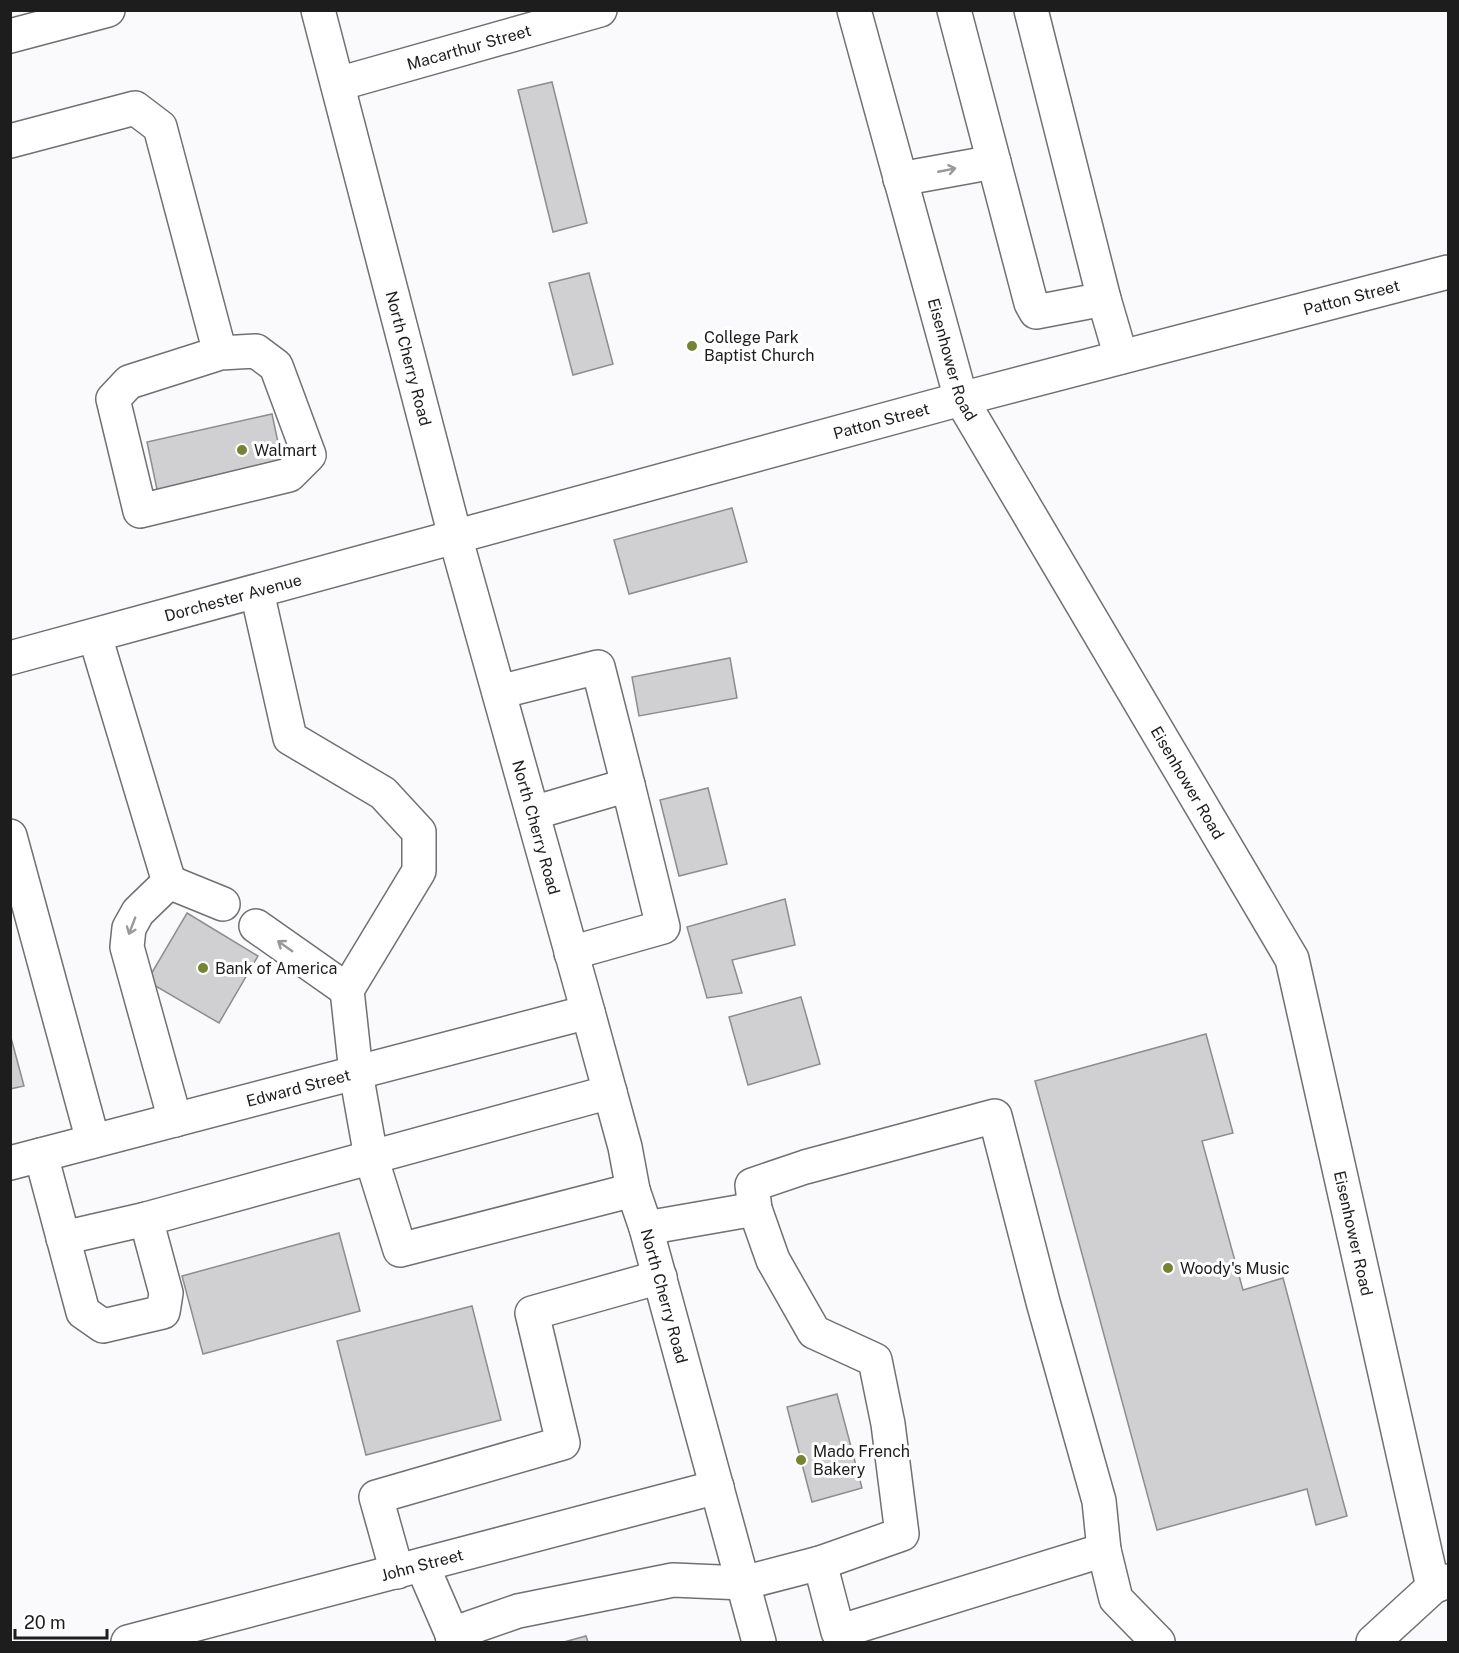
<svg xmlns="http://www.w3.org/2000/svg" width="1459" height="1653" font-family="'Public Sans',sans-serif">
<rect width="100%" height="100%" fill="#fafafd"/>
<!-- building -->
<g fill="#d0d0d3" stroke="#8d8d90" stroke-width="1.5">
<polygon points="552,82 587,223 553,232 518,90"/>
<polygon points="589,273 613,364 573,375 549,283"/>
<polygon points="272,414 283,466 158,494 147,442"/>
<polygon points="732,508 747,562 629,594 614,540"/>
<polygon points="730,658 737,698 639,716 632,677"/>
<polygon points="708,788 727,864 679,876 660,800"/>
<polygon points="785,899 795,945 732,960 742,993 707,998 687,927"/>
<polygon points="187,913 258,956 219,1023 147,981"/>
<polygon points="801,997 820,1064 748,1085 729,1017"/>
<polygon points="10,1034 24,1086 10,1089"/>
<polygon points="1206,1034 1233,1133 1202,1141 1243,1290 1283,1278 1347,1516 1316,1525 1307,1489 1157,1530 1035,1081"/>
<polygon points="339,1233 360,1311 203,1354 182,1276"/>
<polygon points="472,1306 501,1420 366,1455 337,1341"/>
<polygon points="837,1394 862,1488 812,1502 787,1407"/>
<polygon points="586,1636 588,1642 564,1642"/>
</g>
<g fill="none" stroke-linecap="round" stroke-linejoin="round">
<!-- minor casing -->
<g stroke="#707073" stroke-width="36">
<g id="minor">
<path id="s1" d="M854,10L961,399L1292,959L1433,1587"/>
<polyline points="954,10 1031,303 1036,312 1104,299"/>
<polyline points="1031,10 1104,299 1121,357"/>
<polyline points="10,36 108,10"/>
<path id="s2" d="M338,84L600,10"/>
<polyline points="10,141 135,108 160,127 220,353 129,382 113,399 140,511 289,475 309,455 276,366 256,351 220,353"/>
<polyline points="900,179 994,162"/>
<polyline points="257,592 290,738 383,793 419,832 419,871 347,990 356,1073 371,1157 400,1250 633,1190"/>
<polyline points="95,636 169,882"/>
<path id="s3" d="M10,658L961,399L1448,272"/>
<polyline points="499,692 598,667 628,785 533,813"/>
<polyline points="10,836 93,1141"/>
<polyline points="169,882 138,912 129,928 127,947 175,1120"/>
<polyline points="169,882 223,904"/>
<polyline points="256,926 347,990"/>
<polyline points="571,953 663,927 628,785"/>
<polyline points="41,1155 83,1312 103,1326 163,1312 166,1293 146,1219 610,1092"/>
<path id="s4" d="M10,1163L588,1012"/>
<polyline points="646,1228 755,1209"/>
<polyline points="63,1238 146,1219"/>
<polyline points="820,1563 838,1632 1104,1550 1116,1599 1158,1642"/>
<polyline points="422,1565 452,1634"/>
<polyline points="397,1572 376,1497 563,1443 532,1313 660,1277"/>
<path id="s5" d="M128,1642L717,1487"/>
<polyline points="453,1642 452,1634 518,1611 673,1580 743,1583 820,1563 902,1534 888,1424 875,1360 814,1332 773,1260 755,1209 752,1185 805,1167 995,1116 1043,1302 1099,1501 1104,1550"/>
<polyline points="1373,1642 1433,1587 1448,1581"/>
</g>
</g>
<!-- major casing -->
<g stroke="#707073" stroke-width="36">
<g id="major">
<path id="s6" d="M318,10L455,536L588,1012L625,1147L633,1190L646,1228L759,1642"/>
</g>
</g>
<!-- minor -->
<use href="#minor" stroke="#fff" stroke-width="33"/>
<!-- major -->
<use href="#major" stroke="#fff" stroke-width="33"/>
</g>
<!-- one-way arrows -->
<defs><path id="oneway-shaft" d="M-6 0H5M1.5-3L5.5 0L1.5 3" fill="none" stroke-width="1.6" stroke-linecap="round" stroke-linejoin="round" transform="scale(1.5)"/></defs>
<g stroke="#99999a">
<use href="#oneway-shaft" transform="translate(947 170) rotate(-11)"/>
<use href="#oneway-shaft" transform="translate(132 926) rotate(111)"/>
<use href="#oneway-shaft" transform="translate(285 946) rotate(-145)"/>
</g>
<!-- markers -->
<g fill="#738433" stroke="#fff" stroke-width="2">
<circle cx="692" cy="346" r="6"/>
<circle cx="242" cy="450" r="6"/>
<circle cx="203" cy="968" r="6"/>
<circle cx="1168" cy="1268" r="6"/>
<circle cx="801" cy="1460" r="6"/>
</g>
<g text-anchor="middle" stroke-width="6" stroke-linejoin="round" paint-order="stroke">
<!-- street labels -->
<g font-size="16" fill="#1d1d1e" stroke="#fff">
<text dy="6" stroke="none"><textPath href="#s2" startOffset="136">Macarthur Street</textPath></text>
<text dy="6" stroke="none"><textPath href="#s3" startOffset="1389">Patton Street</textPath></text>
<text dy="6" stroke="none"><textPath href="#s6" startOffset="360">North Cherry Road</textPath></text>
<text dy="6" stroke="none"><textPath href="#s1" startOffset="363">Eisenhower Road</textPath></text>
<text dy="6" stroke="none"><textPath href="#s3" startOffset="903">Patton Street</textPath></text>
<text dy="6" stroke="none"><textPath href="#s3" startOffset="231">Dorchester Avenue</textPath></text>
<text dy="6" stroke="none"><textPath href="#s1" startOffset="849">Eisenhower Road</textPath></text>
<text dy="6" stroke="none"><textPath href="#s6" startOffset="846">North Cherry Road</textPath></text>
<text dy="6" stroke="none"><textPath href="#s4" startOffset="298">Edward Street</textPath></text>
<text dy="6" stroke="none"><textPath href="#s1" startOffset="1335">Eisenhower Road</textPath></text>
<text dy="6" stroke="none"><textPath href="#s6" startOffset="1332">North Cherry Road</textPath></text>
<text dy="6" stroke="none"><textPath href="#s5" startOffset="304">John Street</textPath></text>
</g>
<!-- poi labels -->
<g font-size="16" fill="#1d1d1e" stroke="#fff" text-anchor="start">
<text x="704" y="343">College Park<tspan x="704" dy="18">Baptist Church</tspan></text>
<text x="254" y="456">Walmart</text>
<text x="215" y="974">Bank of America</text>
<text x="1180" y="1274">Woody's Music</text>
<text x="813" y="1457">Mado French<tspan x="813" dy="18">Bakery</tspan></text>
</g>
</g>
<!-- border -->
<rect width="1459" height="1653" fill="none" stroke="#1d1d1e" stroke-width="24"/>
<!-- scale -->
<path d="M15 1629v9h92v-9" fill="none" stroke="#1d1d1e" stroke-width="3"/>
<text x="24" y="1629" font-size="18" fill="#1d1d1e" stroke="#ffffff" stroke-width="4.5" paint-order="stroke">20 m</text>
</svg>
